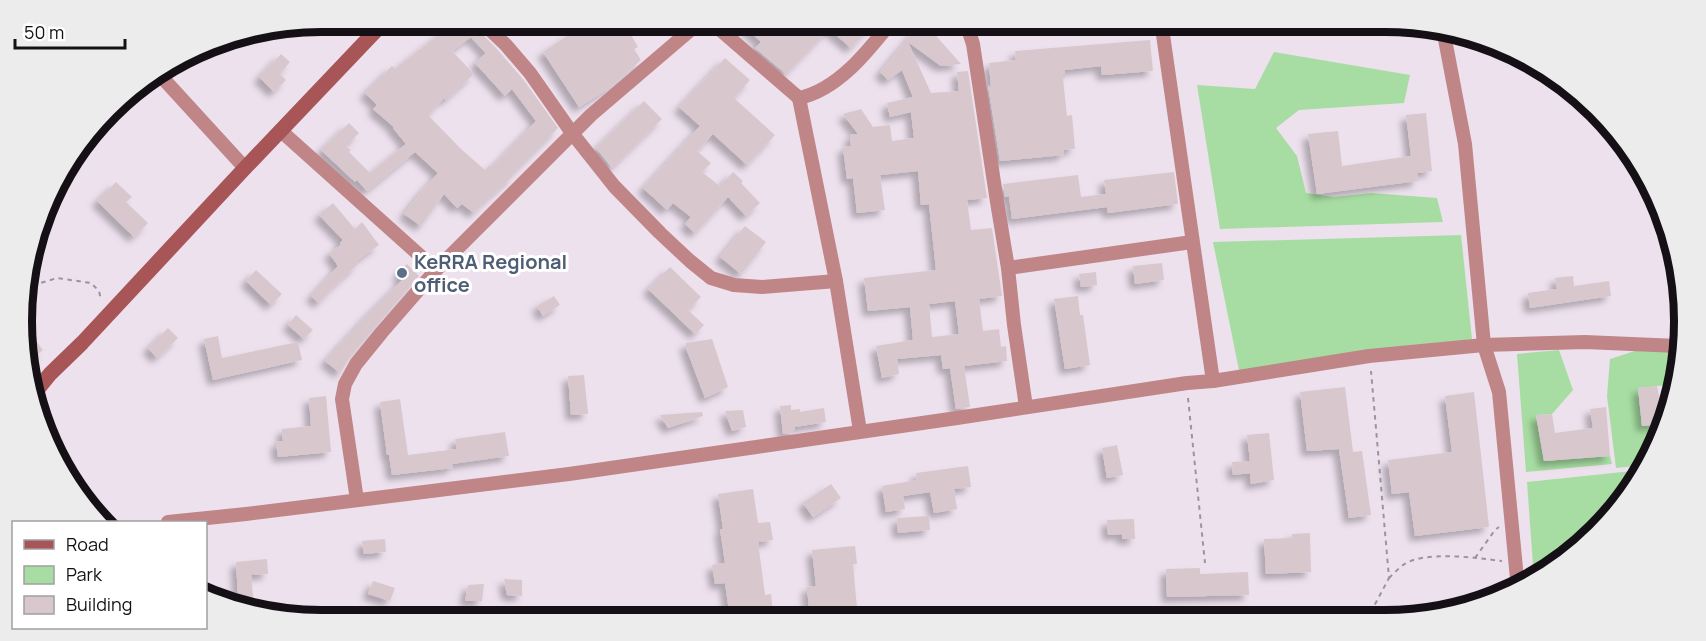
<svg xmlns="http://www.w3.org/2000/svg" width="1706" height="641" font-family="Manrope,sans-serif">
<defs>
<filter id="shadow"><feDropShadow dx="-5.5" dy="5.5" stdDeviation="3" flood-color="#0004"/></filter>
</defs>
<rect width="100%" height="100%" fill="#ede1ee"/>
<!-- green -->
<g fill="#a7dda2">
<polygon points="1274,52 1410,75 1404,103 1299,110 1276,128 1297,156 1306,193 1334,197 1371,193 1437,198 1443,222 1220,229 1197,85 1255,89"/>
<polygon points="1461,235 1472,339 1240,375 1213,242"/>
<polygon points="1647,347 1678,351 1676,384 1638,388 1642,426 1663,424 1645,465 1616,468 1607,396 1610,359"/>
<polygon points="1559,350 1573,390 1552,414 1536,415 1544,461 1610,456 1612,464 1526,472 1517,354"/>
<polygon points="1642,470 1635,487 1583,545 1534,579 1527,482"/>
</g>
<!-- building -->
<g fill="#d9c7ce" fill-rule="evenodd" filter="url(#shadow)">
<path d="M456,21H471L475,27L495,47L523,79L558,128L512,174L513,176L483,203L474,213L462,204L457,208L444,194L421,226L404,214L420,193L438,173L415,152L367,191L357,180L355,182L321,150L349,123L359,133L346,146L351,150L349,152L370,173L406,144L393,128L394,127L373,109L377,105L365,93L392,66L395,69ZM471,37L486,53L475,63L505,96L512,89L536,121L492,167L490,165L485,170L461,149L428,115L444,98L446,100L474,74L452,51Z"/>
<polygon points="573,21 623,21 638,47 634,49 641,60 608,89 579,107 543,52 578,29"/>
<polygon points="739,21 875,21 851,48 829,29 786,74 755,48 761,42"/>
<path d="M930,29L961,64L941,66L908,42L931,93L959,91L957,72L968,71L987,198L967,200L971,230L992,228L1002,296L979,299L983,331L999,329L1001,347L1006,346L1007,361L964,366L970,407L956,409L950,368L943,369L941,355L897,359L899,374L882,378L876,346L913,340L910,307L868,311L864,278L936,270L929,204L921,205L918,171L880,175L885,210L857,213L853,178L847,179L843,147L851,146L850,135L858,134L843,114L861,109L873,127L890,125L892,141L914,138L911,112L890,117L887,103L913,97L902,70L888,80L880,72L915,30ZM955,301L959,334L932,337L929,304Z"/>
<polygon points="1150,40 1153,71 1102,75 1101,66 1065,70 1065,78 1063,79 1067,116 1072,115 1075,149 1064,150 1064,155 1000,161 988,85 991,88 989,63 1016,60 1015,51"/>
<polygon points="281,54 290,62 280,74 286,80 274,92 259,77"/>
<polygon points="725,58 750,80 734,98 775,135 747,165 713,134 697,151 711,163 702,172 720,186 733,172 743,181 741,183 760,203 746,216 728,197 695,233 685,224 691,217 673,203 667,210 643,188 700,126 679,107"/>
<polygon points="644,101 662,119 612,168 596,148"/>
<polygon points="1426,113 1432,171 1417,173 1418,181 1317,194 1308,134 1338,131 1342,166 1411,156 1406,115"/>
<polygon points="1174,172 1178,204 1108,213 1107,207 1012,219 1009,196 1005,197 1003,184 1078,175 1081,197 1106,194 1104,180"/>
<polygon points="116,182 132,197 126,202 148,223 134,237 97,201"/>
<polygon points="333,203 355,229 362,222 379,245 355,262 358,264 333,287 319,303 311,296 338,266 329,253 341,245 340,243 343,240 319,215"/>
<polygon points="745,226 766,242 741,274 720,257"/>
<polygon points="1162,263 1164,280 1135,284 1133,266"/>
<polygon points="407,264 419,276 349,358 340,373 325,361 366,316 402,280 399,277 399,272"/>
<polygon points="670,267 701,297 688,310 704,325 695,334 648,289"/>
<polygon points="256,270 282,294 271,305 246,281"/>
<polygon points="1096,272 1097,285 1081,287 1079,274"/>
<polygon points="1573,276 1574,286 1609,281 1611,296 1530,308 1528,293 1557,289 1555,278"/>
<polygon points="554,296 560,305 543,316 537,306"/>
<polygon points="1078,296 1080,315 1083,315 1090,365 1065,369 1054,299"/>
<polygon points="296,315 313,330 304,339 288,325"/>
<polygon points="25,326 43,350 26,363 25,331"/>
<polygon points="168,328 178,338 157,358 148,348"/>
<polygon points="218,336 222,358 298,342 302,360 213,380 204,339"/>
<polygon points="712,339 728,387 705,398 686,348 686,343"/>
<polygon points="584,375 588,414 571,415 568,376"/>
<polygon points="1657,386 1661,406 1672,405 1663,424 1642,426 1638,388"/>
<polygon points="1345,387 1353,452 1362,451 1371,515 1349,518 1339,449 1307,451 1300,392"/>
<polygon points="1474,392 1489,527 1415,536 1409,492 1392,494 1388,460 1452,452 1445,396"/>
<polygon points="326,396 331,452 278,457 276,442 283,441 282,429 311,426 309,398"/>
<polygon points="400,399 408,455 457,449 455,439 505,432 509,456 452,464 453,468 392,475 389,455 387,455 380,402"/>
<polygon points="791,405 791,410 800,409 800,412 824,408 826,422 795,427 795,431 793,431 793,433 783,434 780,406"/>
<polygon points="1606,407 1610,456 1544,461 1536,415 1552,414 1555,433 1593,428 1590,409"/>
<polygon points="743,410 746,427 732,431 725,411"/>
<polygon points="702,412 703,416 668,428 660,415"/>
<polygon points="1269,433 1274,480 1251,484 1250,473 1233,475 1232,462 1250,461 1247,435"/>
<polygon points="1117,445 1123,475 1107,478 1102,448"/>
<polygon points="968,466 971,487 954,489 957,509 934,513 930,492 903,496 905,509 886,512 882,486 917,480 916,473"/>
<polygon points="831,484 841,498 813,517 803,503"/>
<polygon points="753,489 758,523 770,522 773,540 758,542 765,595 771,594 773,612 730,618 725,583 715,584 712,565 725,563 720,529 723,529 718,494"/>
<polygon points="929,516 930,530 898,533 897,518"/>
<polygon points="1134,519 1135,539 1122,539 1122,534 1108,535 1107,520"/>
<polygon points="1310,533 1311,572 1266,574 1264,539 1292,538 1292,534"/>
<polygon points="385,539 386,552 364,554 362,541"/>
<polygon points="855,546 857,564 853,564 858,619 810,619 807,587 816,586 812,550"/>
<polygon points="267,559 268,574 251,575 254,606 239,608 218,598 238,596 236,562"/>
<polygon points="1200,568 1200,574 1248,572 1249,595 1167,597 1166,569"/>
<polygon points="504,579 522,580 522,596 507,595"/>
<polygon points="373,581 395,588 390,601 368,594"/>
<polygon points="484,584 482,601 465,601 468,585"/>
</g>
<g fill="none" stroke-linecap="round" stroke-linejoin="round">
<!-- path -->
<g stroke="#9c939d" stroke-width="2" stroke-dasharray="4.5 4.5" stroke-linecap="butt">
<polyline points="24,288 57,278 91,283 99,291 101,300"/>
<polyline points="1188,398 1205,563"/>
<polyline points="1475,558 1495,530 1499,527"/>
<path d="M1389,578C1393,574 1398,569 1403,565C1424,550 1477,558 1502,561"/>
<polyline points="1324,618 1373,608 1389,578 1371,371"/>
</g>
<!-- minor -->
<g stroke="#c08586" stroke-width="14">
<polyline points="481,21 506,45 530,73 572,133 614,186 660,233 690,261 711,278 734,285 762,287 836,281"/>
<path d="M710,21L799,98C838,90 868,51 892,21"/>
<polyline points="962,21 968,29 973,44 997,202 1008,268 1014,325 1026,407"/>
<polyline points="1161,21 1213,381"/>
<polyline points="1443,29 1465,144 1484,345 1499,392 1518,589"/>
<polyline points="159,74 245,168"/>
<polyline points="799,98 836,281 860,431"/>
<polyline points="281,131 436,270"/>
<polyline points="1008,268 1192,242"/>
<polyline points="357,500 342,399 345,384 356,364 382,332 436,270 591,115 701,21"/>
<polyline points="168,522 246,514 569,474 957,418 1187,383 1213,381 1369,356 1484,345 1585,342 1678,346"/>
</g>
<!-- secondary -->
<polyline stroke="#a85558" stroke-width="15" points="33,395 50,374 82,343 245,168 385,21"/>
</g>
<!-- markers -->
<circle fill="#5c6f8a" stroke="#fff" stroke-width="2" cx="402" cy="273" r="6"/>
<g text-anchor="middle" stroke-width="6" stroke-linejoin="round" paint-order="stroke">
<!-- service labels -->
<g font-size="20" font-weight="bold" fill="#4e5e75" stroke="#fff" text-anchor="start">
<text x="414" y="269">KeRRA Regional<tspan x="414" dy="23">office</tspan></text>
</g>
</g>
<!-- crop -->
<path d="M0 0H1706V641H0ZM321 32H1385A289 289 0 0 1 1674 321V321A289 289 0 0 1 1385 610H321A289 289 0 0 1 32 321V321A289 289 0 0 1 321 32Z" fill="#ececec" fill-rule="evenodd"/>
<path fill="none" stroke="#151015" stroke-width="8" d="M321 32H1385A289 289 0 0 1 1674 321V321A289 289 0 0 1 1385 610H321A289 289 0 0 1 32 321V321A289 289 0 0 1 321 32Z"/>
<!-- legend -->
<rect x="12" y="521" width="195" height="108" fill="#ffffff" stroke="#a19fa1" stroke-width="1.5"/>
<rect x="24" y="540" width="30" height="9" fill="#a85558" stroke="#a19fa1" stroke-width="1.5"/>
<text x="66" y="551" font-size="18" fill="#151015">Road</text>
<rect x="24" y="566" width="30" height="18" fill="#a7dda2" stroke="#a19fa1" stroke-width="1.5"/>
<text x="66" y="581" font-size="18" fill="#151015">Park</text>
<rect x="24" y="596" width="30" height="18" fill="#d9c7ce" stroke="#a19fa1" stroke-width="1.5"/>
<text x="66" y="611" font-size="18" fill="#151015">Building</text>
<!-- scale -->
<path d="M15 39v9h110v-9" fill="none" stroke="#151015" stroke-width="3"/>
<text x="24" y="39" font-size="18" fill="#151015" stroke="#ffffff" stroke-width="4.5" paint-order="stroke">50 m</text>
</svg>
